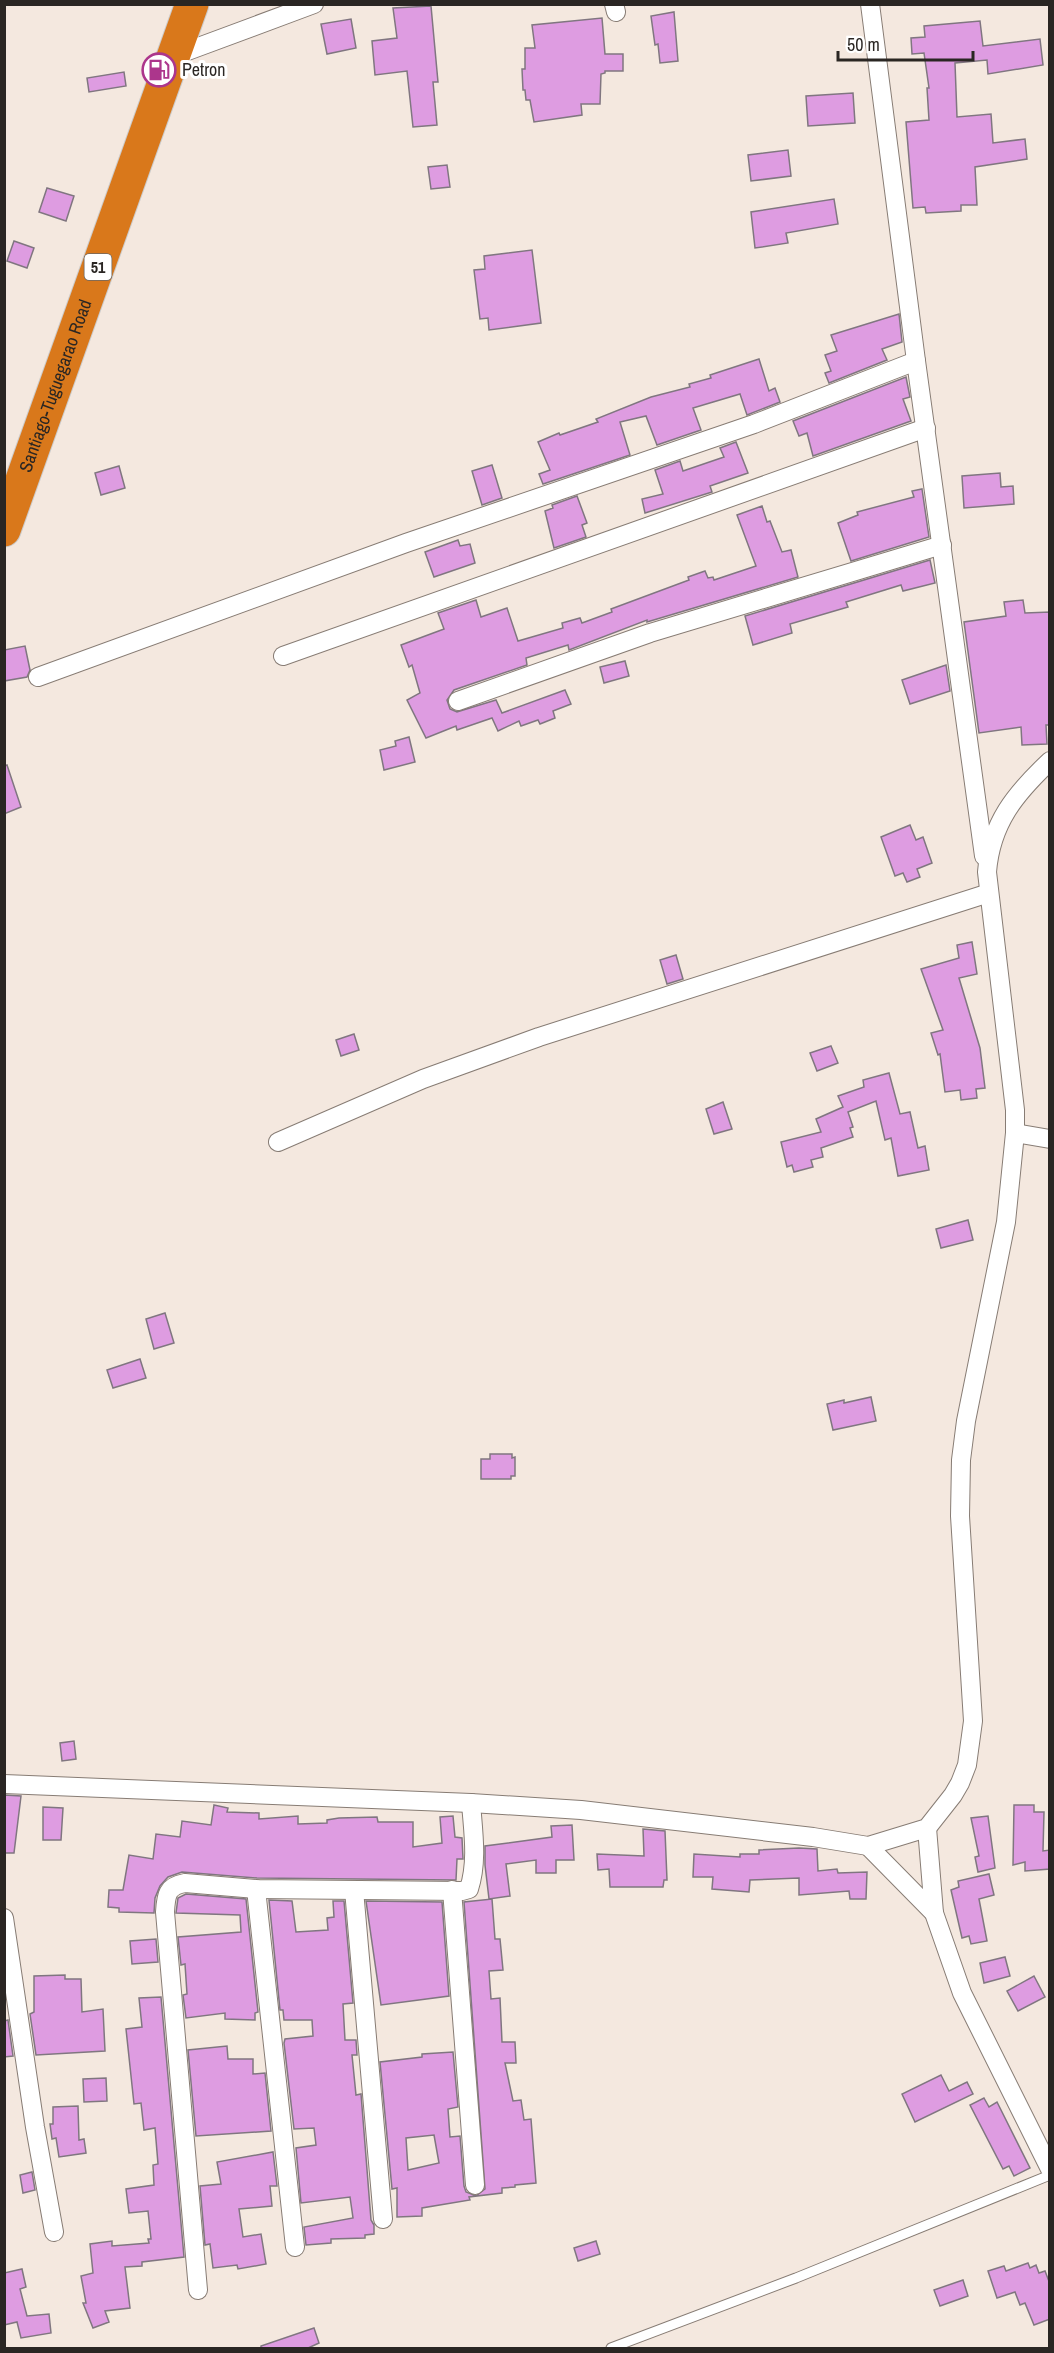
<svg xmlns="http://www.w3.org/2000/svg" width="1054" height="2353" font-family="'Archivo Narrow',sans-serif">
<rect width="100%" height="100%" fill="#f4e8df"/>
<!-- building -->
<g fill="#de9ce1" stroke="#807680" stroke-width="1.5" fill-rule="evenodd">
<polygon points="431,6 438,82 433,82 437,125 413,127 407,71 375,75 372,41 397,38 393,8"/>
<polygon points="674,12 678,61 660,63 658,44 655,45 651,16"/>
<polygon points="602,18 605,54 623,54 623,71 605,71 605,73 601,74 600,104 581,104 582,115 534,122 530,100 526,100 525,90 523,90 522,69 525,69 525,48 535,48 532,25"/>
<polygon points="351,19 356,48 327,54 321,24"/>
<polygon points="980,21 983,46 1040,39 1043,65 988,74 987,60 955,63 957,117 991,114 993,143 1025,139 1027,159 975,167 977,205 961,205 961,211 926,213 925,207 913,208 906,122 929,120 927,88 929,88 924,53 912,54 911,38 925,37 924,26"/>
<polygon points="124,72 126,86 89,92 87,78"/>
<polygon points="853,93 855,123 808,126 806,96"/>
<polygon points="788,150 791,176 751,181 748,155"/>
<polygon points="447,165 450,187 431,189 428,167"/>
<polygon points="47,188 74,196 66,221 39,212"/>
<polygon points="834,199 838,224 786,233 788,243 755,248 751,212"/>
<polygon points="14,241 34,248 27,268 7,261"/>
<polygon points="532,250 541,323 489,330 488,318 480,319 474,270 485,269 484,256"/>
<polygon points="899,314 902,342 882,349 887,360 829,383 825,373 831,371 825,355 837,351 831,335"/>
<polygon points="759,359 769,391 775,388 780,402 747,415 740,394 693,408 701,430 657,445 646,416 620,422 630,455 543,484 539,474 550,470 538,442 559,433 560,435 598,422 596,419 651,397 690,387 689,384 711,378 710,375"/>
<polygon points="906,377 910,397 903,399 911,421 813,456 807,433 799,436 793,421"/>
<polygon points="736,442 748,473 710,486 712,492 645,513 642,499 663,494 655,470 680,461 683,471 724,457 720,448"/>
<polygon points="492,465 502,498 482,505 472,471"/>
<polygon points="119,466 125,488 101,495 95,473"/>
<polygon points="1000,473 1001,487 1013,486 1014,504 964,508 962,476"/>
<polygon points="922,489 929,537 851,561 838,523 858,515 857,512 914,497 912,491"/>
<polygon points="577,496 587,523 582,525 586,537 554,548 545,511 553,508 552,505"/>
<polygon points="762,506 767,522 770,521 782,552 791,550 798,577 647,622 647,620 569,650 568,645 526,658 527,665 454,690 447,700 450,709 457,712 496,700 502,713 565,690 571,704 553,711 555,718 540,724 538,720 521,726 519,721 498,731 492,718 457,730 456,726 426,738 407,700 420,693 412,665 409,667 401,645 444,629 438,613 476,600 481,617 507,608 518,641 563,628 562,623 580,618 582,623 612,612 611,609 689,580 688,577 705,571 708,578 713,577 714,580 756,566 737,515"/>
<polygon points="458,540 460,546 470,544 475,563 434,577 425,552"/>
<polygon points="930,560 935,583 903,591 901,585 846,602 848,607 790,624 792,633 753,645 745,616"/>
<polygon points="1023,600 1025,613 1050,612 1050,725 1046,725 1047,744 1022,745 1021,727 979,733 964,622 1006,616 1004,602"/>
<polygon points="25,646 30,670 27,677 4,681 4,650"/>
<polygon points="625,661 629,676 604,683 600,667"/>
<polygon points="946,665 950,691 910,704 902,680"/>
<polygon points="409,737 415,762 384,770 380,750 396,746 395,741"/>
<polygon points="7,765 21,807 4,814 4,766"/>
<polygon points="910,825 916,840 923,837 932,863 917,869 920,877 907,882 903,873 895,876 881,837"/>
<polygon points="972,942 977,974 959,978 980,1048 985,1088 976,1089 977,1098 961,1100 960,1090 945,1092 940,1054 938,1055 931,1033 943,1030 921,969 959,958 957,945"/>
<polygon points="676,955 683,979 667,984 660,960"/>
<polygon points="354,1034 359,1050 341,1056 336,1040"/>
<polygon points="831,1046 838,1063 817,1071 810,1053"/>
<polygon points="889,1073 900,1114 910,1112 918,1148 925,1146 929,1170 898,1176 891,1138 885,1140 876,1101 848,1112 853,1127 850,1128 853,1137 821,1148 823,1157 811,1160 813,1167 794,1172 792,1165 787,1167 781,1142 821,1132 816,1119 843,1107 838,1096 864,1087 863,1080"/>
<polygon points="723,1102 732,1129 714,1134 706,1109"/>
<polygon points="968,1220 973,1240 941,1248 936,1229"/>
<polygon points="165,1313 174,1343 154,1349 146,1319"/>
<polygon points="140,1359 146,1378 113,1388 107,1370"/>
<polygon points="871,1397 876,1421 833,1430 827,1404 844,1400 844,1403"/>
<polygon points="490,1454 512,1454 512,1458 515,1457 515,1476 511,1476 511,1479 481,1479 481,1459 490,1459"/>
<polygon points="74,1741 76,1759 62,1761 60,1743"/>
<polygon points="4,1795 21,1796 14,1853 4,1853"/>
<polygon points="214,1805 228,1808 227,1812 259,1813 259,1819 298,1816 298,1824 327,1823 327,1820 339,1818 377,1817 378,1822 413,1822 413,1847 442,1843 440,1817 453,1816 455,1837 462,1838 463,1859 457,1859 456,1880 257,1878 182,1872 168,1877 160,1886 155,1898 154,1913 119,1912 119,1908 108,1907 109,1890 123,1890 129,1855 153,1859 156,1834 180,1837 182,1821 211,1825"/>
<polygon points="1014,1805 1034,1805 1034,1812 1044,1812 1043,1851 1050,1850 1050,1869 1025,1871 1025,1862 1013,1865"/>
<polygon points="43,1807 63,1808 61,1840 43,1840"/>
<polygon points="988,1816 995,1868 978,1872 975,1857 979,1856 971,1818"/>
<polygon points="572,1825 574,1860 556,1860 556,1873 536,1873 536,1860 506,1864 510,1896 489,1899 485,1865 485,1846 552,1837 551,1826"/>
<polygon points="643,1829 665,1831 667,1880 664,1880 663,1887 610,1887 609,1869 598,1870 597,1854 644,1856"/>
<polygon points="799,1848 817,1849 818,1871 837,1869 838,1873 867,1872 866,1899 850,1899 849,1891 799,1895 799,1878 750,1880 749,1892 712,1889 713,1877 693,1877 694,1854 740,1857 740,1854 759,1854 759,1850"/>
<polygon points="989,1874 994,1895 979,1899 987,1941 971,1944 969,1936 962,1938 951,1890 959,1887 958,1881"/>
<polygon points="186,1894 246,1899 258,2012 255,2013 255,2020 225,2019 225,2013 186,2018 183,1995 187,1994 185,1964 181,1965 178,1937 241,1932 240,1915 176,1913 178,1898"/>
<path d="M492,1899L495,1939H500L503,1970L489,1971L491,1999L500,1998L502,2042H515L516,2063H505L513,2101L521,2100L524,2120L531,2119L536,2183L515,2185V2187L502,2188V2193L469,2197L470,2200L422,2208V2216L397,2217V2188L392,2189L380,2062L422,2057V2054L453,2052L458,2107L448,2109L450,2137L460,2136L464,2186L466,2192L476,2196L485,2189L464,1902ZM434,2135L439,2163L408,2170L406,2138Z"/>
<polygon points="269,1900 292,1901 296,1932 328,1930 327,1918 334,1917 333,1901 344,1901 353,2003 343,2004 345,2040 356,2040 357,2055 352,2055 356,2095 361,2094 371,2220 374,2225 374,2234 365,2235 365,2238 331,2239 331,2243 306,2245 304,2227 353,2218 350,2197 301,2203 296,2148 316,2145 314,2128 294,2129 284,2043 285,2039 313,2036 312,2020 284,2020 283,2010 280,2010"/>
<polygon points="366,1901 442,1902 449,1996 381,2005"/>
<polygon points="156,1939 158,1962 132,1964 130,1941"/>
<polygon points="1005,1957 1010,1976 984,1983 980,1963"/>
<polygon points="65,1975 65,1979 81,1979 82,2012 103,2009 105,2051 36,2055 30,2014 34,2012 34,1976"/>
<polygon points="1034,1976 1045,1997 1018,2011 1007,1991"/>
<polygon points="161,1997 184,2257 142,2262 142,2266 125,2267 130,2308 105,2311 109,2322 93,2328 83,2303 86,2303 81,2276 93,2273 90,2244 112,2241 112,2246 149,2243 148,2239 151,2239 148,2211 129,2213 126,2189 154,2185 153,2165 158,2164 155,2128 144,2130 141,2103 134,2104 126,2029 142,2027 139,1998"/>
<polygon points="8,2020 13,2056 4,2057 4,2021"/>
<polygon points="227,2046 228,2059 253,2059 253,2074 265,2073 271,2131 196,2136 188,2050"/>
<polygon points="941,2075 949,2091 967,2082 973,2094 915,2122 902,2094"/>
<polygon points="106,2078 107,2101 84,2102 83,2079"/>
<polygon points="984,2098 989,2107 997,2102 1030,2168 1014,2176 1009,2166 1003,2169 970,2105"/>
<polygon points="78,2106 79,2140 84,2139 86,2153 59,2157 56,2138 52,2139 50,2124 53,2124 53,2107"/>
<polygon points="273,2152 277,2186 270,2186 272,2206 239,2209 243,2237 261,2234 266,2264 238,2269 237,2265 213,2268 210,2244 205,2245 200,2186 221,2184 217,2162"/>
<polygon points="32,2172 35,2190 23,2193 20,2175"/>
<polygon points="596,2241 600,2254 578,2261 574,2248"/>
<polygon points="1028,2263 1030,2268 1036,2265 1039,2273 1045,2271 1050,2284 1050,2319 1034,2325 1025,2303 1020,2305 1015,2292 997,2298 988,2271 1004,2266 1006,2271"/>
<polygon points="22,2269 26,2287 20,2289 27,2316 49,2314 51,2333 21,2338 17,2322 4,2325 4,2273"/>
<polygon points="963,2280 968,2296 940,2306 934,2290"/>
<polygon points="314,2328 319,2343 306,2349 261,2349 261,2346"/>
</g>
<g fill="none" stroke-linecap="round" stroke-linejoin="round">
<!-- lane casing -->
<g stroke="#877c74" stroke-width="11">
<polyline id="lane" points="611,2348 796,2278 1050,2175"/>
</g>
<!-- street casing -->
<g stroke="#877c74" stroke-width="20">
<g id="street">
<polyline points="614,4 616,12"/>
<polyline points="870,4 916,361 984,856"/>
<polyline points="174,56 314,4"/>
<polyline points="283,656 926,428"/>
<polyline points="38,677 406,543 754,424 916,361"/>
<polyline points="458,701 650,633 942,545"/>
<polyline points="1015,1133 1050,1139"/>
<polyline points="278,1142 423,1079 539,1037 989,893"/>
<path d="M4,1784L471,1803L581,1810L813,1837L868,1846L927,1828L953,1795L960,1783L967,1765L973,1721L960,1516L961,1460L966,1421L1006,1222L1015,1133V1110L987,872C991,823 1015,794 1050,761"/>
<polyline points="927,1828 934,1913"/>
<polyline points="868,1846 934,1913 962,1993 1050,2169"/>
<polyline points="256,1889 295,2247"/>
<polyline points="354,1890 383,2219"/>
<polyline points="452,1890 475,2185"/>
<polyline points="4,1918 35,2127 54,2232"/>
<path d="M198,2290L165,1912C166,1895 167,1886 185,1883L256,1889L462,1891L469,1889C478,1861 473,1831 471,1803"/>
</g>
</g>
<!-- highway casing -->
<g stroke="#cccbca" stroke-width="35">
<g id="highway">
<path id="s1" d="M4,530L192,4"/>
</g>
</g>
<!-- lane -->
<use href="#lane" stroke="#fff" stroke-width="9"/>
<!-- street -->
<use href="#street" stroke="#fff" stroke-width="18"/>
<!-- highway -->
<use href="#highway" stroke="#d9781b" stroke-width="33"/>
</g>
<!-- icons -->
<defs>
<g id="fuel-ring" transform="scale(1.725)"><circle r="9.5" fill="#fff" stroke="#ac368c" stroke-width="1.5"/><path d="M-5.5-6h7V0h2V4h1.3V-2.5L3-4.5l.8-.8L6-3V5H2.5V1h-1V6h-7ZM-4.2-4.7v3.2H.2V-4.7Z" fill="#ac368c"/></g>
</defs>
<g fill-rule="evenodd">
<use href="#fuel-ring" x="159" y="70"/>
</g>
<g text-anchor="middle" stroke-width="6" stroke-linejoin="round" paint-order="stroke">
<!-- shield labels -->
<rect fill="#fff" stroke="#6a6765" stroke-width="1.5" x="84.5" y="254" width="27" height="26" rx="4.5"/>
<g font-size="16" font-weight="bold" fill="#2a2623">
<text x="98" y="273">51</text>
</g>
<!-- poi labels -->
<g font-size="18" fill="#2a2623" stroke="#fff" text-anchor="start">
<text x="182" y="76">Petron</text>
</g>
<!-- street labels -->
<g font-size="18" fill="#2a2623" stroke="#fff">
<text dy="6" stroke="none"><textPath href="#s1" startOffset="153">Santiago-Tuguegarao Road</textPath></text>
</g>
</g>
<!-- border -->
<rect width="1054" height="2353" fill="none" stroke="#2a2623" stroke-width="12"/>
<!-- scale -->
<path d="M838 51v9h135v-9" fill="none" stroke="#2a2623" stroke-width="3"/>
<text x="847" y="51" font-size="18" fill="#2a2623" stroke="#ffffff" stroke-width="4.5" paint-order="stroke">50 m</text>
</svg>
